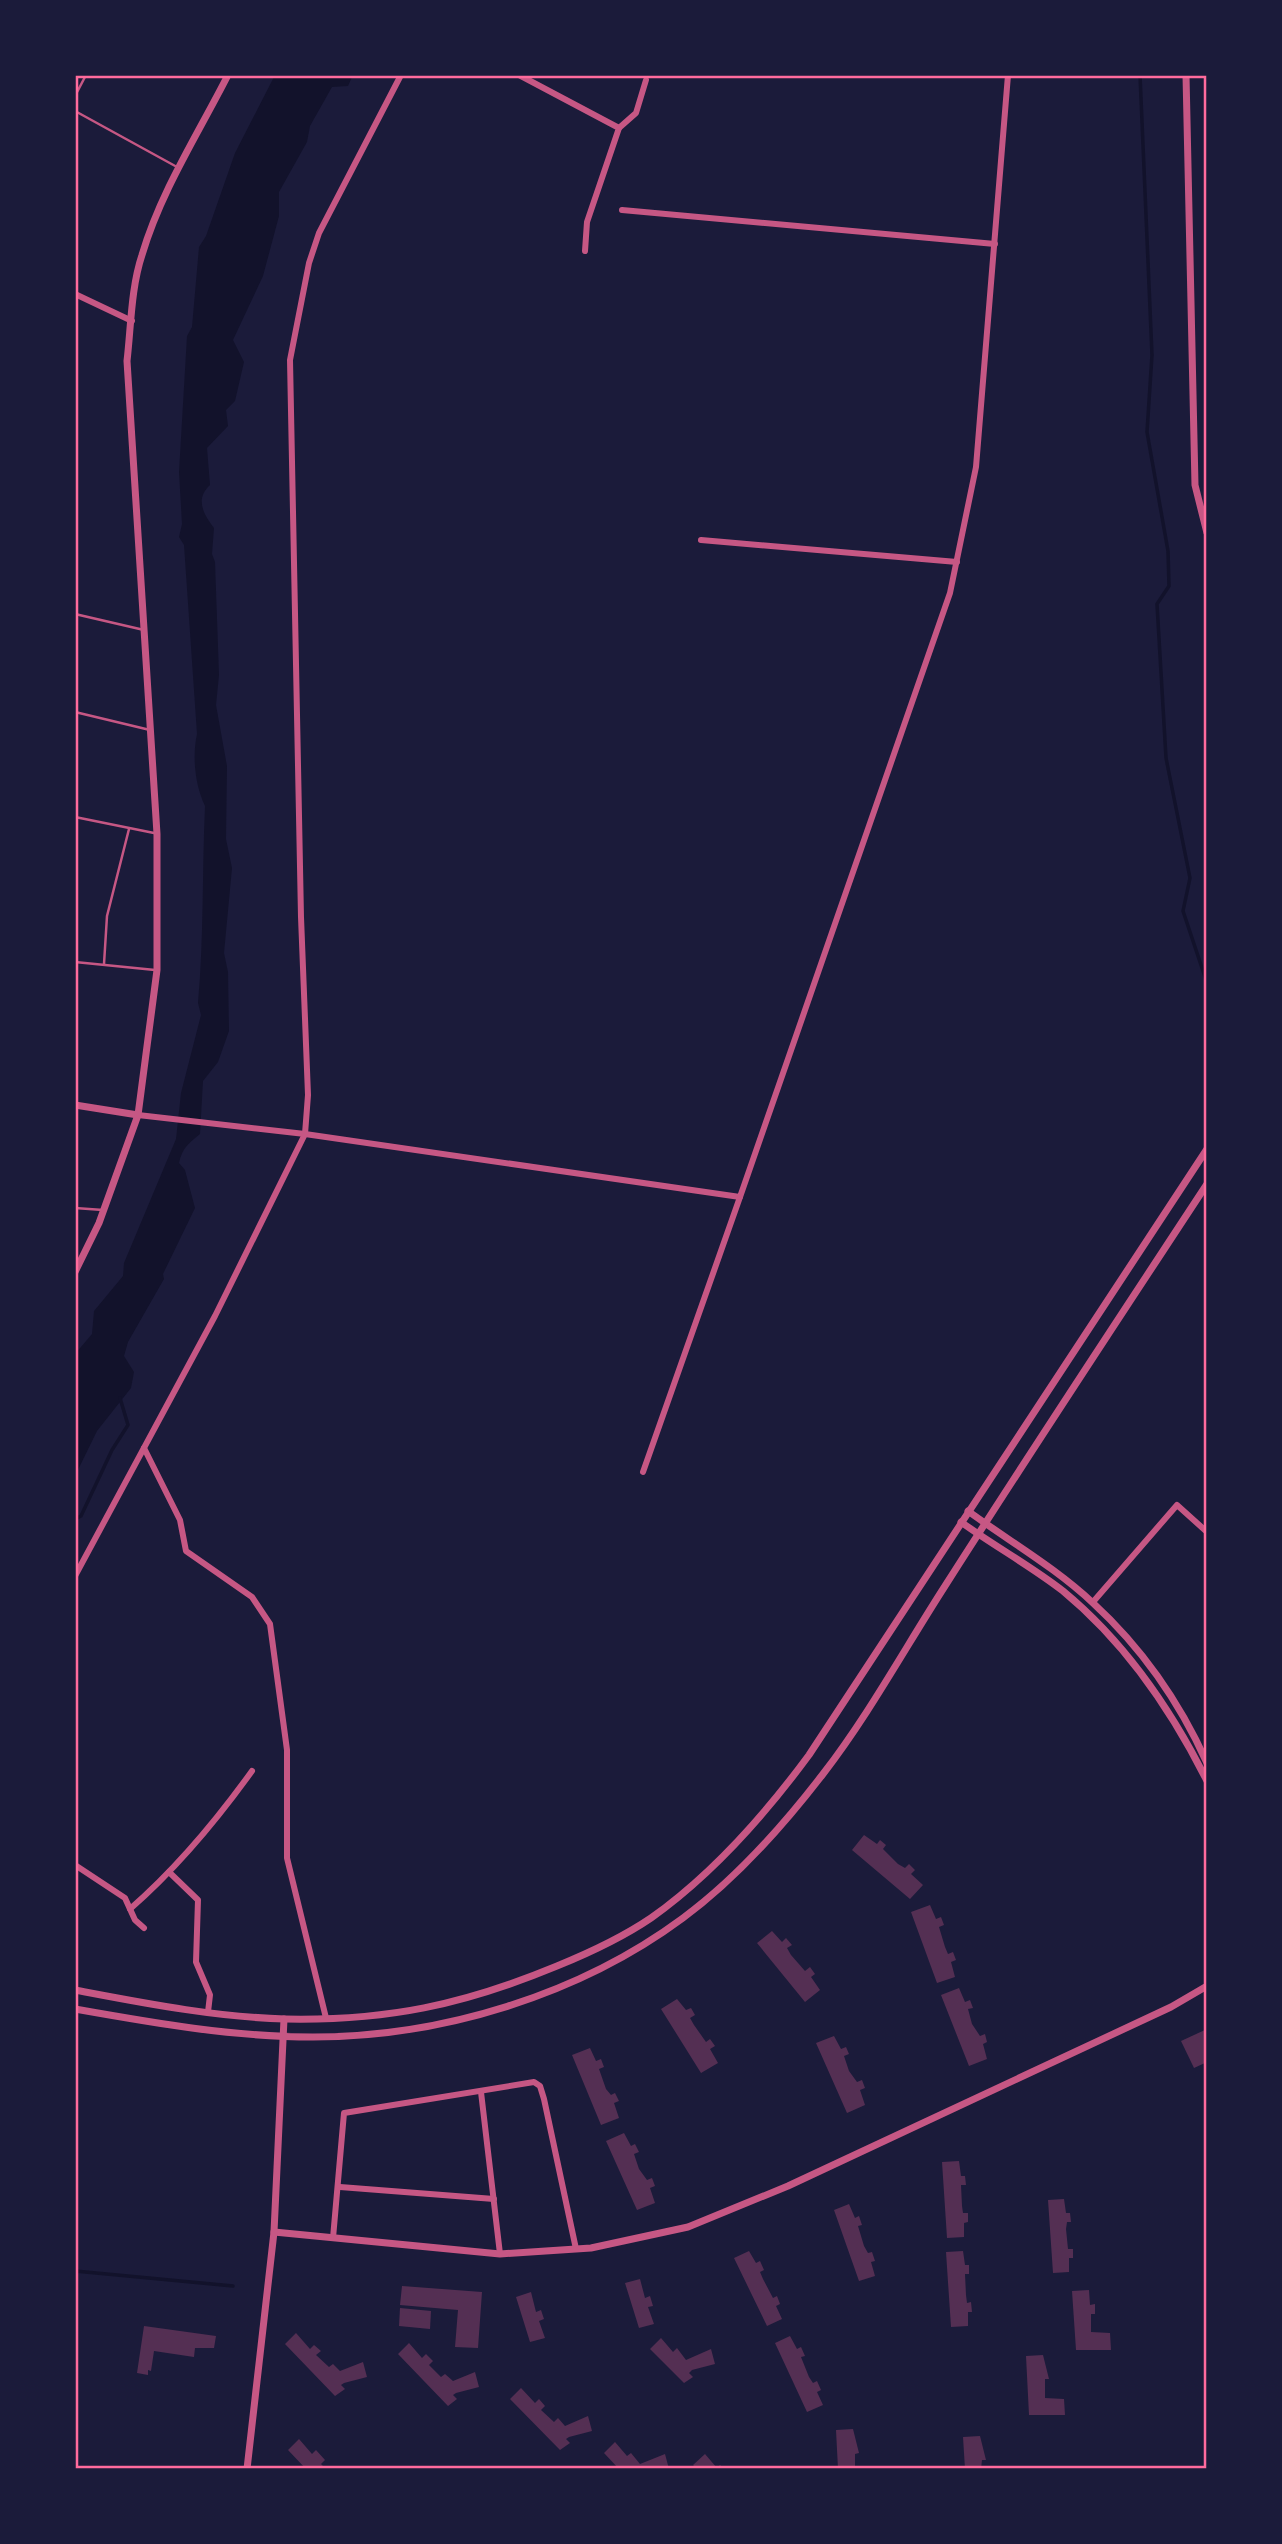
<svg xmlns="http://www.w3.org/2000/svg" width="1282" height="2544" font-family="Quicksand,sans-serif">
<rect width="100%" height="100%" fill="#1b1b3a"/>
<!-- water -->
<path fill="#12122b" d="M275,75H353L348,86L332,87L310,126L307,142L279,192V216L263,276L233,340L244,362L235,401L226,410L228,426L207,448L210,485C195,499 203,514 214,528L212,554L215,562L219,675L216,705L227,766L226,839L232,868L224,953L228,972L229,1031L218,1062L203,1081L200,1134C189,1143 182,1148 179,1163L185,1170L195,1208L163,1274L164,1279L128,1342L124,1356L134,1372L131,1388L97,1431L75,1476V1354L92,1334L94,1311L123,1276L124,1263L176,1139L181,1093L201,1015L198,1003C204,937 202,872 205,806C195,785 192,757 197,734L184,545L179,537L182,524L179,472L187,336L192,327L199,247L206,236L235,153Z"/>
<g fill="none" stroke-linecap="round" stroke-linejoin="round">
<!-- stream -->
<g stroke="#12122b" stroke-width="3.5">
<polyline points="1140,75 1152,355 1147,432 1168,551 1169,586 1157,604 1166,758 1190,878 1183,911 1207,983"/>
<polyline points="75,1519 81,1516 112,1450 128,1425 120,1398"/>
<polyline points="75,2271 233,2286"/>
</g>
</g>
<!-- building -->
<g fill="#542f53">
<polygon points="864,1835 877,1844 880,1840 886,1845 883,1849 898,1864 905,1868 909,1864 915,1870 911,1874 923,1885 910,1899 852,1850"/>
<polygon points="930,1905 936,1919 941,1917 944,1925 939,1927 945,1947 948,1954 953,1952 956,1960 951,1962 955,1977 937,1983 911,1912"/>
<polygon points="772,1931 782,1942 786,1938 792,1945 787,1948 791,1955 805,1971 810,1967 815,1974 811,1977 820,1990 805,2002 757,1943"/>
<polygon points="959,1988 965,2002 970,2000 973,2008 968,2009 972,2024 980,2036 985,2034 987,2042 983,2044 987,2059 969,2066 941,1995"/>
<polygon points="677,1999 686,2010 691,2008 695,2015 690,2018 694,2025 706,2042 710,2039 715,2046 710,2049 718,2063 701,2073 661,2009"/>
<polygon points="1207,2029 1207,2062 1194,2068 1181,2041"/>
<polygon points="834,2036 841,2049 846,2047 849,2054 844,2056 849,2071 857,2082 862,2080 865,2088 860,2090 865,2105 847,2113 816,2043"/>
<polygon points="590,2048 596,2061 601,2059 604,2067 599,2069 606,2089 611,2095 615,2093 619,2101 614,2103 619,2118 601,2125 572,2055"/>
<polygon points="624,2133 631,2146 635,2144 639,2152 634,2154 639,2169 647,2180 652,2178 655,2186 650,2188 655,2203 637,2210 606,2141"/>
<polygon points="959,2161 961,2176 965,2176 966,2185 961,2185 962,2206 963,2213 968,2213 968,2222 964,2223 964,2237 947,2238 942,2162"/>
<polygon points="1064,2199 1066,2213 1070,2213 1071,2222 1067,2222 1066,2229 1068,2249 1073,2249 1073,2258 1069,2258 1069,2272 1053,2273 1048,2200"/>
<polygon points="849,2204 855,2218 859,2216 862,2225 858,2226 864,2246 868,2253 872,2252 875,2261 871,2262 875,2276 859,2281 834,2210"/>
<polygon points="749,2251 756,2263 760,2261 764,2270 760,2272 763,2279 773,2298 777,2296 780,2304 776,2306 782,2319 767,2326 734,2258"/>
<polygon points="963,2251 965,2265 969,2265 969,2274 965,2274 966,2295 967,2303 971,2302 972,2312 968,2312 968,2326 951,2327 946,2252"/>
<polygon points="640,2279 645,2298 650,2296 653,2306 648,2307 654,2324 639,2328 625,2283"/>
<polygon points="402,2286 482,2292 478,2348 455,2347 458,2310 400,2305"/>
<polygon points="1089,2290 1090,2305 1095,2304 1095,2314 1091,2314 1091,2332 1110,2333 1111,2350 1076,2350 1072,2291"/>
<polygon points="531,2292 536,2312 541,2310 544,2319 539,2321 545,2338 530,2342 516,2297"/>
<polygon points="400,2308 431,2311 430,2329 399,2326"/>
<polygon points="144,2326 216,2336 214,2348 195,2348 194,2357 154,2351 151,2371 148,2370 148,2375 137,2373"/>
<polygon points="296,2333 310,2349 314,2345 321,2351 316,2355 329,2367 333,2364 340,2371 363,2362 367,2377 344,2383 341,2385 345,2389 335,2396 285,2344"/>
<polygon points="790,2336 797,2349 801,2347 805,2356 801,2357 809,2377 813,2383 817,2381 821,2390 817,2392 823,2405 807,2412 775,2343"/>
<polygon points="661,2338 673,2352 677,2348 686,2360 711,2349 715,2364 692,2370 689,2373 693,2377 684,2383 650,2349"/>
<polygon points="409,2343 422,2358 426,2354 433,2361 429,2365 441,2377 445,2374 453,2381 475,2372 479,2387 456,2393 453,2395 457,2399 448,2406 398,2354"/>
<polygon points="1043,2355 1049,2379 1045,2379 1045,2398 1064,2399 1065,2415 1029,2415 1026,2356"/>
<polygon points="521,2388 535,2403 539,2399 545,2406 541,2410 554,2422 558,2418 565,2426 588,2416 592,2431 569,2437 566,2439 570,2443 560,2450 510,2399"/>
<polygon points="853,2429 859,2453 855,2454 855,2469 838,2469 836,2430"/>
<polygon points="980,2436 986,2460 982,2460 981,2469 965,2469 963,2437"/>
<polygon points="299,2439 312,2454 316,2450 325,2460 321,2464 326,2469 306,2469 288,2450"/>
<polygon points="615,2442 627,2456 631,2453 640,2464 665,2454 669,2469 619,2469 604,2453"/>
<polygon points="705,2454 717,2468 720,2465 724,2469 697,2469 693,2465"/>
</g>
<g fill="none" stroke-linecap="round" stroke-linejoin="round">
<!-- service -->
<g stroke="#c65784" stroke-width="2.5">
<polyline points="75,96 86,75"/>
<polyline points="75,111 177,167"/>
<polyline points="75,614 144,630"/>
<polyline points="75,712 150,730"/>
<polyline points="75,817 154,833"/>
<polyline points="75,962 155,970"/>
<polyline points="104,964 107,916 129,829"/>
<polyline points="75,1208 103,1210"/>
</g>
<!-- minor -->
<g stroke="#c65784" stroke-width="6">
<polyline points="519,75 619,128 587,222 585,251"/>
<polyline points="619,128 636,113 646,80"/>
<polyline points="622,210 995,244"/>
<polyline points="75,294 132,321"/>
<polyline points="701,540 957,562"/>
<polyline points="138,1115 305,1134 740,1197 950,593 976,467 1008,75"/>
<polyline points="144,1448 180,1520 186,1551 252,1597 270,1624 287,1750 287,1858 326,2018"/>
<polyline points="643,1472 740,1197"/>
<polyline points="75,1576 215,1316 305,1134 308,1095 301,917 290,360 309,263 319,233 401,75"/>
<polyline points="1093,1602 1177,1505 1207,1532"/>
<polyline points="75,1865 125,1898 135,1920 144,1928"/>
<polyline points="169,1872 198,1900 196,1962 210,1995 208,2012"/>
<path d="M130,1909C177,1868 216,1821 252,1771"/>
<polyline points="481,2092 500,2254"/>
<polyline points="340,2187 494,2199"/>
<polyline points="333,2238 344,2113 534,2082 540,2086 544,2099 576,2249"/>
</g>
<!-- tertiary -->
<g stroke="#c65784" stroke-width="7">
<polyline points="1186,75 1195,485 1207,533"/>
<polyline points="75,1105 138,1115"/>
<path d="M75,1272L99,1223L138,1115L157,970V834L127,361C131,327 131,288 142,255C161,191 198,134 228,75"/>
<path d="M968,1511C1009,1541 1056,1568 1093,1603C1142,1648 1180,1703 1207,1763"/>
<path d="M961,1522C994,1546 1031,1566 1063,1591C1126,1643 1171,1709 1207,1781"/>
<path d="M75,1990C144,2003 214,2017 285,2019C387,2021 463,2005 557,1966C589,1953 623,1937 651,1918C713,1874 764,1816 809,1755L1207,1149"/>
<path d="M75,2009C154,2023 233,2037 313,2037C442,2037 579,1995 683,1918C736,1879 783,1826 823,1774C868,1716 905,1648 945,1586C1031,1451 1119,1318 1207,1184"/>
<polyline points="274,2232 500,2254 591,2248 688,2227 788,2186 1171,2007 1207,1986"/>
<polyline points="247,2469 274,2232 284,2019"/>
</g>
</g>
<!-- border -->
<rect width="1282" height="2544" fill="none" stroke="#1b1b3a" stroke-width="154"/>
<rect x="77" y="77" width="1128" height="2390" fill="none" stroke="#ff6b9d" stroke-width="2.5"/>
</svg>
